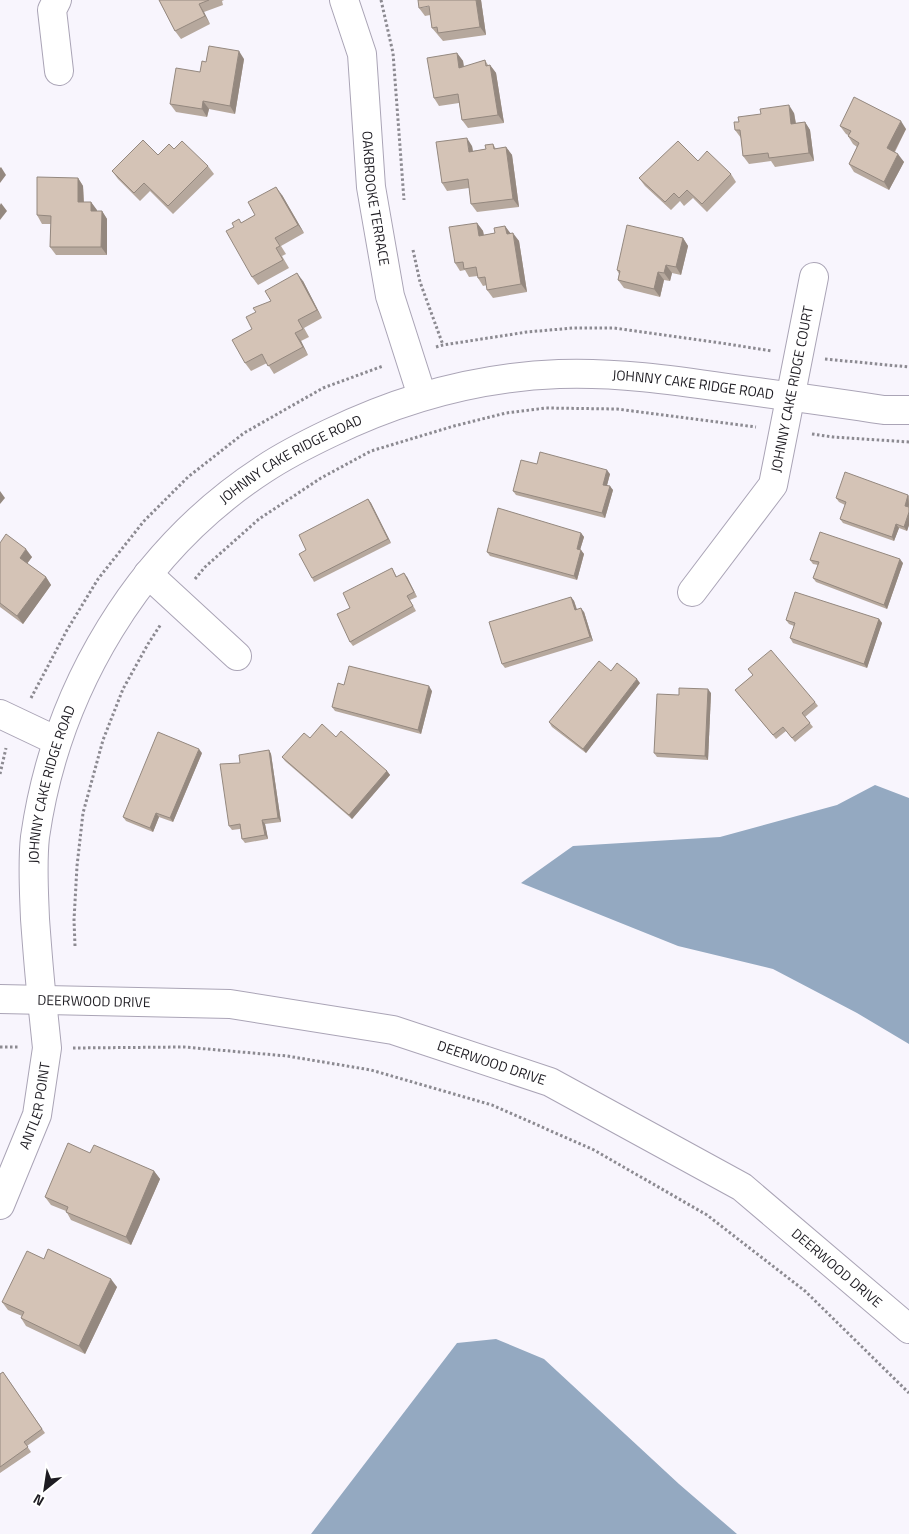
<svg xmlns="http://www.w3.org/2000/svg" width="909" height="1534" font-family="'Titillium Web',sans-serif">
<rect width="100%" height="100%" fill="#f8f5fd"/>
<!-- water -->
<g fill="#94a9c1">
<polygon points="875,785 909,798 909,1044 857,1013 773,969 678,946 521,883 573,846 720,837 837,805"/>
<polygon points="496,1339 544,1359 679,1484 737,1534 311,1534 457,1343"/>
</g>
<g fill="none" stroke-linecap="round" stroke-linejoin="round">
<!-- minor casing -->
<g stroke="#aaa4b6" stroke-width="30">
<g id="minor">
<polyline points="57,0 52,10 59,71"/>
<path id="s1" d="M344,0L362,54L371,187L390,296L422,396"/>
<polyline points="148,574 237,656"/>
<path id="s2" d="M692,592L773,485L814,277"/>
<polyline points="0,714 57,741"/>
<path id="s3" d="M0,1205L37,1115L47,1048L42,1000"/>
</g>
</g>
<!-- tertiary casing -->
<g stroke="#aaa4b6" stroke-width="30">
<g id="tertiary">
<path id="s4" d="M0,999L230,1004L393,1030L550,1082L742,1187L909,1329"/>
<path id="s5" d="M42,1000C39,973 37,946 35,919C34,891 32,864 35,837C56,690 138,551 264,469C285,455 307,444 330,433C402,398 479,377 559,374C616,372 672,380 728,388C780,395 832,402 884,410H909"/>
</g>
</g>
<!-- path -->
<g stroke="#8c8a91" stroke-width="3" stroke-dasharray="2.5 2.5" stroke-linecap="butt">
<polyline points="381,0 393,53 404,200"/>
<polyline points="413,250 420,282 443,345"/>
<polyline points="436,347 443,345 527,332 573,328 614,328 721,343 772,351"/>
<polyline points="825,359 909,367"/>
<polyline points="812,434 833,437 909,442"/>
<polyline points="195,579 205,567 259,519 321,478 371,451 454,426 506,413 546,408 617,409 756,427"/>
<polyline points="31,698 67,630 98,579 144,521 188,477 244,433 323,388 383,366"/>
<polyline points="0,774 6,748"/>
<polyline points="75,946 74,920 77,866 83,813 103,740 123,689 148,644 161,624"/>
<polyline points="0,1047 19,1047"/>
<polyline points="73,1048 184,1047 287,1056 371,1070 492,1105 594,1150 707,1215 805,1291 909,1393"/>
</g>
<!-- minor -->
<use href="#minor" stroke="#fff" stroke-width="28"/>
<!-- tertiary -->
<use href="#tertiary" stroke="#fff" stroke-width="28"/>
</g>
<!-- wall -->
<g fill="#b6a89d">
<polygon points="159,0 224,0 222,1 223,5 204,12 210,24 181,39 175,31"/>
<polygon points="481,0 486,35 443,41 432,28 430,15 425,16 419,8"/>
<polygon points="457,53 463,61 464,67 485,60 488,65 490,65 496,73 504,123 468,128 462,120 459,103 439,106 434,98"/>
<polygon points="244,59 235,114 209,109 207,117 176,112 170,104 200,72 206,62"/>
<polygon points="794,113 796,123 805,122 810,130 814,161 775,167 771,161 749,164 743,156 741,138 735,130"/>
<polygon points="840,126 906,129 895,152 904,162 889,190 854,172 849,164 857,147 853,144 848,136 848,135 846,134"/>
<polygon points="493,144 496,149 506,147 512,155 519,207 477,212 471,204 469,188 447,191 442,183 472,146 473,151 486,149"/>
<polygon points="174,149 208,166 214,174 173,214 150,191 140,201 118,179 112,171"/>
<polygon points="731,174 736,182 707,212 693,198 684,206 680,201 671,210 645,186 639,178"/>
<polygon points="78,178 83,186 84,202 91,202 97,211 102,211 107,219 107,255 56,255 50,247 51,224 42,224 37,215"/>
<polygon points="282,195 304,233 281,246 286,254 282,256 289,268 258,285 252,277 241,223 255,215"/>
<polygon points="477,223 483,231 484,235 495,233 505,226 510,233 519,241 527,292 493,298 487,290 487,285 483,286 478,278 478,276 469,277 465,270 460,271 455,263"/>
<polygon points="683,238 688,246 681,275 672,273 670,281 664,280 660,297 624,288 618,280 619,274 617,270"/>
<polygon points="303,281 322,318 304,328 309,337 301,341 308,355 274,374 267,363 251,371 245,363 256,312 271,301"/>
<polygon points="537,464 610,474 607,485 613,490 605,518 516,495 513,491"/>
<polygon points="908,495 909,496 909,525 907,531 899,528 894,541 843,523 840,519 845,505 839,502 836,498"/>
<polygon points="368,499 371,503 391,543 314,582 312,578 306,550"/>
<polygon points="581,533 584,537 580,550 584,554 577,580 490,556 487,552"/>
<polygon points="0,543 32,557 27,564 46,577 51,585 23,624 0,607"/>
<polygon points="810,560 903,563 887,609 816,582 813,578 818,565 813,564"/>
<polygon points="392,568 397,577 407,577 417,597 410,600 416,611 353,646 350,642 350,608"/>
<polygon points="571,597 574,601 577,609 584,612 593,641 505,668 502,664"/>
<polygon points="879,619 882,623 867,668 793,643 790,638 794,626 789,624 786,620"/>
<polygon points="748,669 815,702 818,706 805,717 813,727 795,742 786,731 776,739 735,690 753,675"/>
<polygon points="640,683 586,753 552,727 549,722"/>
<polygon points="344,685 432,691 421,734 335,711 332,707"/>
<polygon points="711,693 708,760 657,757 654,753 679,695"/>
<polygon points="336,737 387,771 390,775 352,819 285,761 282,757 310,738"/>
<polygon points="269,750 271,754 281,822 265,824 268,839 245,843 242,839 240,829 232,830 229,826 240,763"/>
<polygon points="202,753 173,822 159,817 153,832 126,821 123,817"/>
<polygon points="90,1153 154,1171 160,1179 131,1245 71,1220 66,1211 51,1205 45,1197"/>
<polygon points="44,1259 117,1287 85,1354 26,1326 21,1318 22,1316 8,1310 2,1302"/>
<polygon points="3,1372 45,1433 27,1446 31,1452 0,1473 0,1374"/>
</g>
<!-- shaded-wall -->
<g fill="#94887f">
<polygon points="476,0 481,0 486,35 480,27"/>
<polygon points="199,4 204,12 210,24 205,16"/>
<polygon points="239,51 244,59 235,114 230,106"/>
<polygon points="457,53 463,61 465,76 459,68"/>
<polygon points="490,65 496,73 504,123 498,115"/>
<polygon points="203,101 209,109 207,117 202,109"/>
<polygon points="789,105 794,113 797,132 791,124"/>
<polygon points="901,121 906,129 892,156 887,148"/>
<polygon points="805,122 810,130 814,161 809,153"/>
<polygon points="467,138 472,146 474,160 469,152"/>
<polygon points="506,147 512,155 519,207 513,199"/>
<polygon points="898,154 904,162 889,190 884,182"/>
<polygon points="1,167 6,175 0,183 0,168"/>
<polygon points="78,178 83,186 84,210 78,202"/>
<polygon points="276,187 282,195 304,233 298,225"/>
<polygon points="91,202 97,210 97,219 91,211"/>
<polygon points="1,203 7,211 0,220 0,205"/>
<polygon points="102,211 107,219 107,255 101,247"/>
<polygon points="477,223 483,231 485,244 479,236"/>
<polygon points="505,226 511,234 507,234"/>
<polygon points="513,233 519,241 527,292 521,284"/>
<polygon points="683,238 688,246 681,275 676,267"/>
<polygon points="666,265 672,273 670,281 664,273"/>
<polygon points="658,272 664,280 660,297 654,289"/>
<polygon points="297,273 303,281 322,318 317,310"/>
<polygon points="295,333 301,341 308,355 303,347"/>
<polygon points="607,470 610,474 606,489 603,485"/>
<polygon points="610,486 613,490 605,518 602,513"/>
<polygon points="0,491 5,498 0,504"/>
<polygon points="908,495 909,505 907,510 905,506"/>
<polygon points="368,499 371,503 391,543 388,539"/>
<polygon points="909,512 909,525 907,531 904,527"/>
<polygon points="896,524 899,528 894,541 892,537"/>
<polygon points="581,533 584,537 579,553 577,549"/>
<polygon points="26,549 32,557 25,566 20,558"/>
<polygon points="581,550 584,554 577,580 574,576"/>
<polygon points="900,559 903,563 887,609 884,605"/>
<polygon points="404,573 407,577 417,597 414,592"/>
<polygon points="46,577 51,585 23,624 17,616"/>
<polygon points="571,597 574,601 578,614 575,610"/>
<polygon points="581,608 584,612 593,641 590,637"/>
<polygon points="879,619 882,623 867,668 864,664"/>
<polygon points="637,679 640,683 586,753 583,749"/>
<polygon points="429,686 432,691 421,734 418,730"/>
<polygon points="708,689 711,693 708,760 705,756"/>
<polygon points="199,749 202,753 173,822 170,818"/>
<polygon points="269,750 271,754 281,822 278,818"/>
<polygon points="387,771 390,775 352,819 349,815"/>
<polygon points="156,813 159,817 153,832 150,828"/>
<polygon points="262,820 265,824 268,839 265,835"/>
<polygon points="154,1171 160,1179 131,1245 126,1237"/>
<polygon points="111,1279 117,1287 85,1354 79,1346"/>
</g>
<!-- building -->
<g fill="#d4c3b6" stroke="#94887f">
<polygon points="159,0 209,0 199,4 205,16 175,31"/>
<polygon points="418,0 476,0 480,27 438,33 437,27 432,28 429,6 419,8"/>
<polygon points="209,46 239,51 230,106 203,101 202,109 170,104 176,68 200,72 202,61 206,62"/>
<polygon points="457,53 459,68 485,60 486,66 490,65 498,115 462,120 458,94 434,98 427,58"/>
<polygon points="854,97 901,121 887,148 898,154 884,182 849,164 859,143 848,136 851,131 840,126"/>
<polygon points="789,105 791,124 805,122 809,153 769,158 768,153 743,156 740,130 735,130 734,122 739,122 738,117 761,114 760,109"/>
<polygon points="467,138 469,152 486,149 485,145 493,144 494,149 506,147 513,199 471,204 468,179 442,183 436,142"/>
<polygon points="143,140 158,155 169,144 174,149 182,141 208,166 168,206 144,183 134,193 112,171"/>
<polygon points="678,141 698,161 707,151 731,174 702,204 687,190 679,198 674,193 665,202 639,178"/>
<polygon points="37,177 78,178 78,202 91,202 91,211 102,211 101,247 50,247 51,216 37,215"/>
<polygon points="276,187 298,225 275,238 280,246 276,248 283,260 252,277 226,231 234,227 232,223 239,219 241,223 255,215 248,202"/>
<polygon points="477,223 479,236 495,233 494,228 505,226 507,234 513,233 521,284 487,290 485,277 478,278 476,267 464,269 463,262 455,263 449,227"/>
<polygon points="627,225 683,238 676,267 666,265 664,273 658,272 654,289 618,280 620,271 617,270"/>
<polygon points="297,273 317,310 298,320 303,329 295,333 303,347 268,366 262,354 245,363 232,340 252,329 246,317 256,312 253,308 271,301 265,291"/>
<polygon points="540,452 607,470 603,485 610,486 602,513 513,491 521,460 537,464"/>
<polygon points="845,472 908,495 905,506 909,507 909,512 904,527 896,524 892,537 840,519 846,502 836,498"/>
<polygon points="368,499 388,539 312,578 299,554 306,550 299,535"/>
<polygon points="498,508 581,533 577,549 581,550 574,576 487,552"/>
<polygon points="820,532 900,559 884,605 813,578 819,562 810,560"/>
<polygon points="6,534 26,549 20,558 46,577 17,616 0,603 0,543"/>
<polygon points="392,568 396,577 404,573 414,592 407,596 413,606 350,642 337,614 350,608 343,593"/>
<polygon points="795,592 879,619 864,664 790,638 795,623 786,620"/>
<polygon points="571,597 575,610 581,608 590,637 502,664 489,622"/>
<polygon points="771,650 815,702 802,713 810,723 792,738 783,727 773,735 735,690 753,675 748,669"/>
<polygon points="599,661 611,671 617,663 637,679 583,749 549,722"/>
<polygon points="349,666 429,686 418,730 332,707 338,683 344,685"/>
<polygon points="679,688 708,689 705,756 654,753 657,694 679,695"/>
<polygon points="322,724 336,737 341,731 387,771 349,815 282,757 304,733 310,738"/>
<polygon points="158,732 199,749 170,818 156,813 150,828 123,817"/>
<polygon points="269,750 278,818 262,820 265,835 242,839 240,824 229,826 220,764 240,763 239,755"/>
<polygon points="68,1143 90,1153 94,1145 154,1171 126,1237 66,1212 68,1207 45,1197"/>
<polygon points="48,1249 111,1279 79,1346 21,1318 24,1312 2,1302 27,1251 44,1259"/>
<polygon points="3,1372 42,1429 24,1442 28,1447 0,1467 0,1374"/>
</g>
<g text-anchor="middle" stroke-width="4.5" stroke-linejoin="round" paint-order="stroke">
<!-- street labels -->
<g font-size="14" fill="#1e1c22" stroke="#fff">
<text dy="5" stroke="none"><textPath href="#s1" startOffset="202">OAKBROOKE TERRACE</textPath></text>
<text dy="5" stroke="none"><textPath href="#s5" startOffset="1058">JOHNNY CAKE RIDGE ROAD</textPath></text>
<text dy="5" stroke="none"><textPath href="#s2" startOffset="232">JOHNNY CAKE RIDGE COURT</textPath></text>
<text dy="5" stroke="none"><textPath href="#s5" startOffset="638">JOHNNY CAKE RIDGE ROAD</textPath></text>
<text dy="5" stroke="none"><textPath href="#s5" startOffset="218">JOHNNY CAKE RIDGE ROAD</textPath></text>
<text dy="5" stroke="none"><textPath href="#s4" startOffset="94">DEERWOOD DRIVE</textPath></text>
<text dy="5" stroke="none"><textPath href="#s4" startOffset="499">DEERWOOD DRIVE</textPath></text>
<text dy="5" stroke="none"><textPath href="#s3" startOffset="106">ANTLER POINT</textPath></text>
<text dy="5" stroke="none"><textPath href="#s4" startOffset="904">DEERWOOD DRIVE</textPath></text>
</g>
</g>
<!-- north arrow -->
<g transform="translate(45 1489) rotate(210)" stroke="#ffffff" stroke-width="4" paint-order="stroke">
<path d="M0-4L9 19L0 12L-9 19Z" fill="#1e1c22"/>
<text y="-8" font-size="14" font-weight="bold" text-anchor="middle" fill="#1e1c22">N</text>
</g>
</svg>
